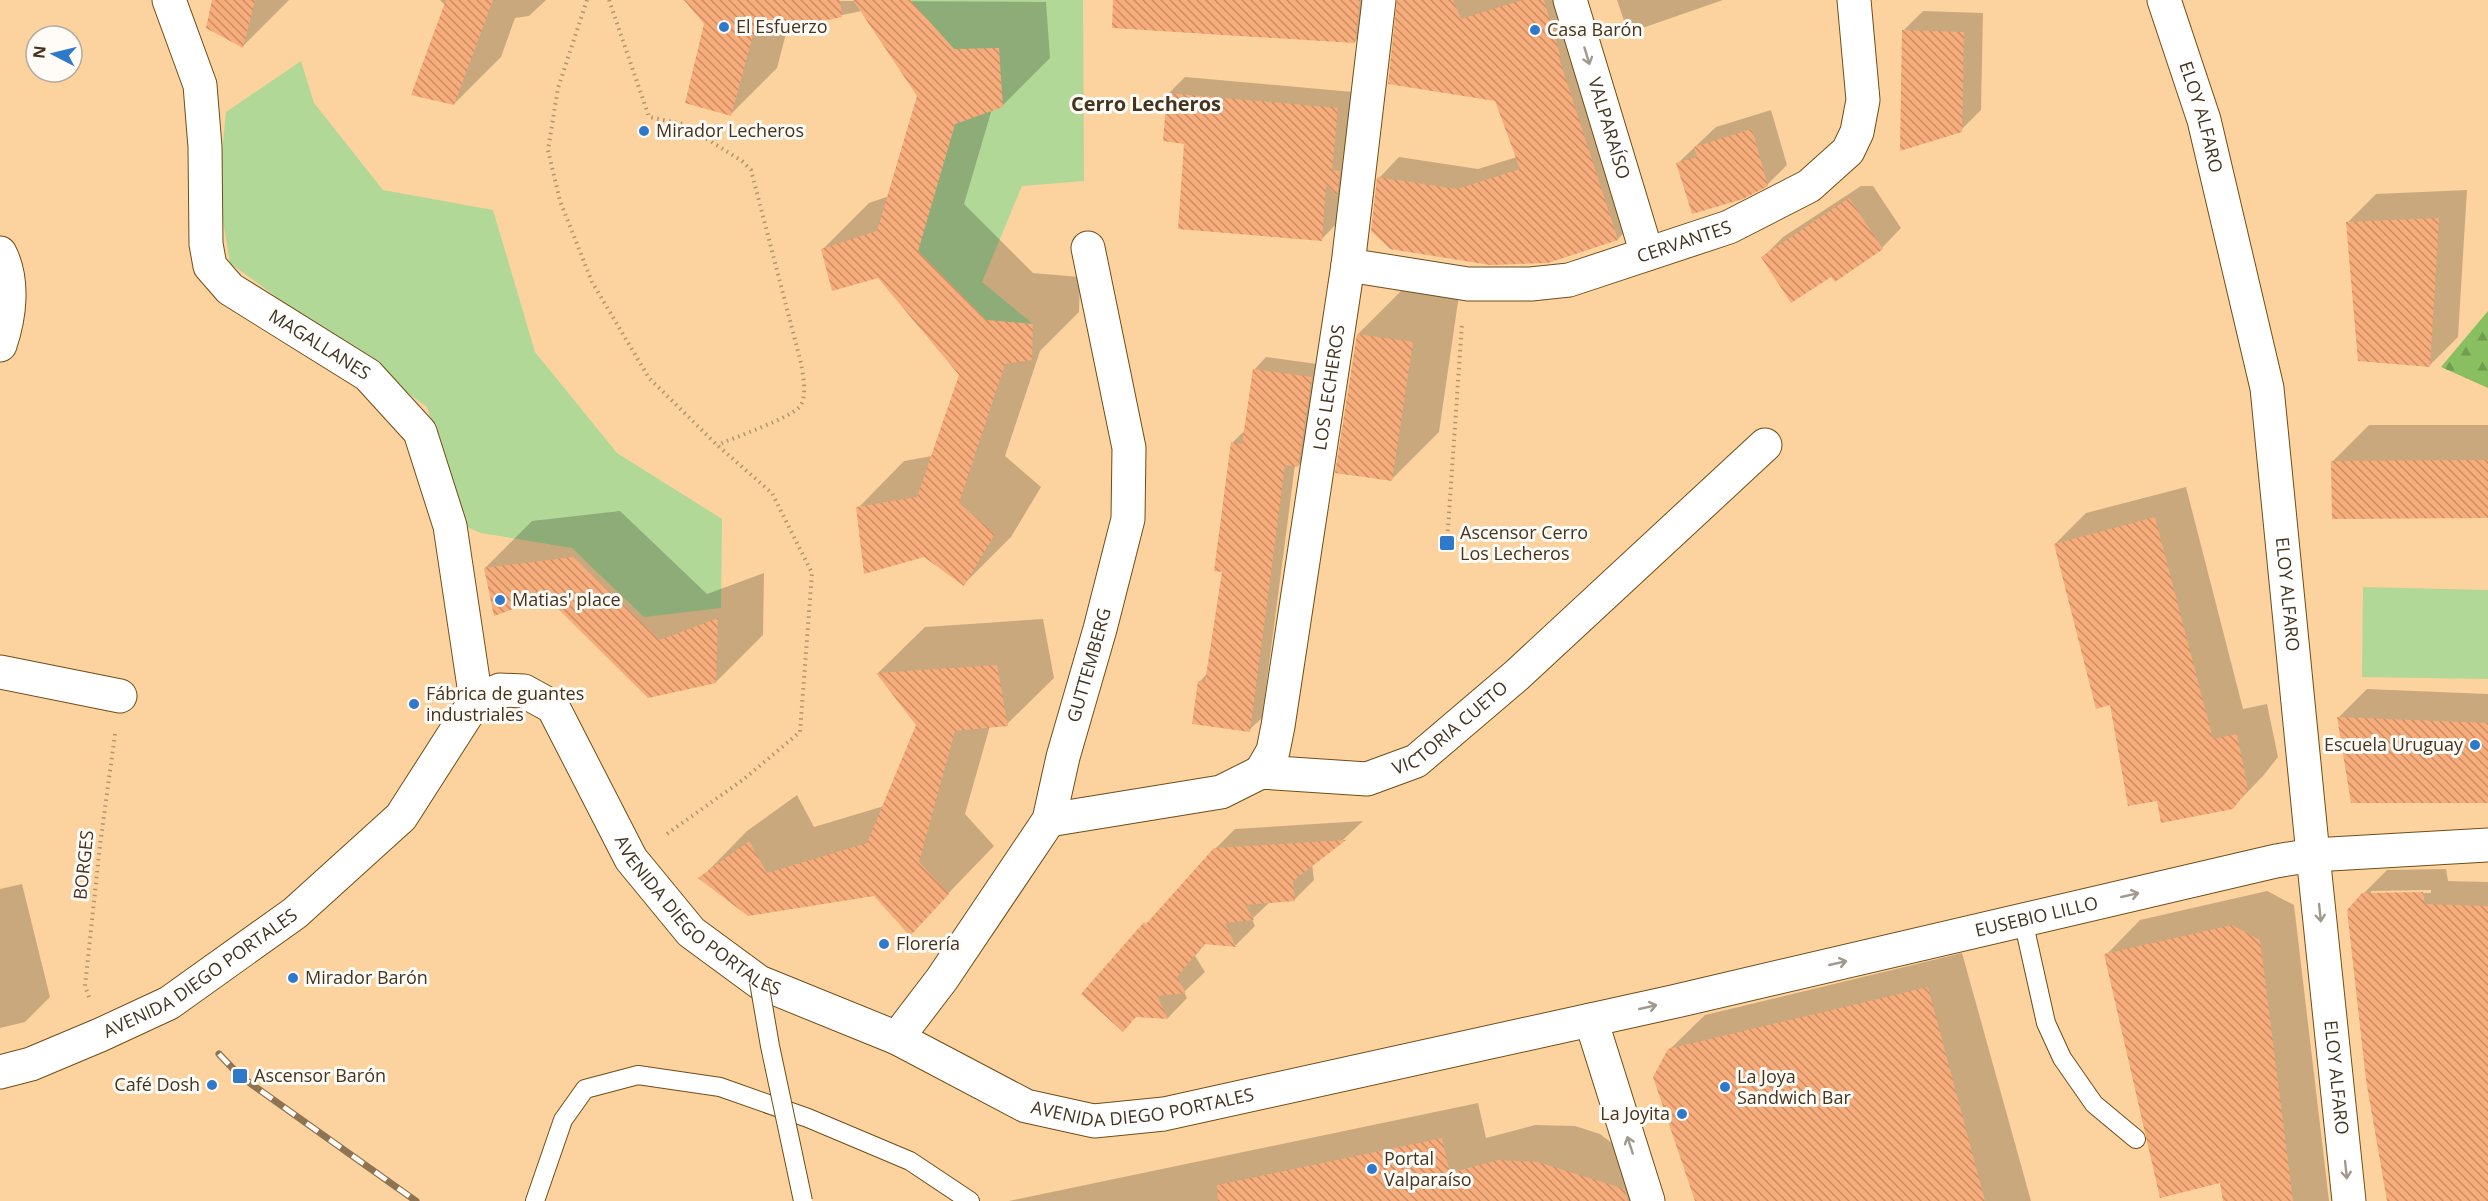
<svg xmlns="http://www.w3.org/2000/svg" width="2488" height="1201" font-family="'Open Sans',sans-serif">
<defs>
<pattern id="forest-firs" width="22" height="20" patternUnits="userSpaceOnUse" patternTransform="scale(1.5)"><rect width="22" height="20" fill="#8abf61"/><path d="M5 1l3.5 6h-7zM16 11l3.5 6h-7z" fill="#729c4f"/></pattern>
<pattern id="building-back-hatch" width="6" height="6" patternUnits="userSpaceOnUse" patternTransform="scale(1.5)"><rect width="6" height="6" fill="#f7ac7b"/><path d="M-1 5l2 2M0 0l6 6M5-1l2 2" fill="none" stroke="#ca8d64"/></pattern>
</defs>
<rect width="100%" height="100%" fill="#fcd39e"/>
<!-- green -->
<g fill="#b1d896">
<polygon points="910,0 1083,0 1084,181 1022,186 982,282 1033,324 986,320 918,251 955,124 1000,108 999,49 954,49"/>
<polygon points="301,61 314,103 383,190 493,210 535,352 617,453 722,519 721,608 644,617 572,548 481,533 467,527 427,407 230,263 218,191 226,112"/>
<polygon points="2363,587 2488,590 2488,679 2362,677"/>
</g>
<!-- forest -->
<polygon fill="url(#forest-firs)" points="2488,311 2488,388 2441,367"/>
<!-- shadow -->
<g fill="#0003" fill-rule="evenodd">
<polygon points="214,0 289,0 243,46"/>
<polygon points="440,0 546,0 529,16 515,18 501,57 454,104 445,5"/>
<polygon points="686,0 1046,2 1050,58 1003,105 992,109 964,204 1033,273 1080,277 1079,312 1040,351 1005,456 1041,487 1011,537 964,584 858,508 904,461 932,456 960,375 879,276 822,250 869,203 889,196 919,96 862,11 788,26 777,68 730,115 705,23"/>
<polygon points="1142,0 1370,0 1367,29 1355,41"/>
<polygon points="1399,0 1570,0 1638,218 1618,239 1548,262 1490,264 1379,178 1399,157 1478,169 1517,157 1496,100"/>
<polygon points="1617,0 1723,0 1628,33"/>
<polygon points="1923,11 1983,13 1981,110 1961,130 1903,31"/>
<polygon points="1185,77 1353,92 1338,222 1322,239 1185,142 1169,93"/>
<polygon points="1771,110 1787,165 1767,185 1678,163 1716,127"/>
<polygon points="1861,186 1873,186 1901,228 1882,248 1832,275 1763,257 1783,237"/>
<polygon points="2467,190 2458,337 2429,366 2348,222 2376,194"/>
<polygon points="1405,287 1459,295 1439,432 1392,479 1358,334"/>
<polygon points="1266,357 1324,365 1310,453 1298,466 1295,465 1262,718 1249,730 1199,682 1208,673 1224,571 1232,443 1245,430 1254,370"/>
<polygon points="2369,425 2488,425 2488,517 2333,461"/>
<polygon points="2186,487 2243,709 2267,704 2278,757 2263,776 2232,808 2158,799 2055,544 2086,513"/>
<polygon points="620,511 707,594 764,573 763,635 716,682 547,596 485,568 532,521"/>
<polygon points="1043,619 1054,678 1007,724 990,726 965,814 994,846 910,933 874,895 701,878 747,831 797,795 814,827 884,806 918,724 878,673 925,627"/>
<polygon points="2367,689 2488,694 2488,801 2338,718"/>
<polygon points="1363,821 1345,838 1312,864 1314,880 1294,900 1270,902 1252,919 1255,926 1236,945 1206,943 1195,956 1205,972 1184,992 1187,998 1168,1018 1137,1016 1215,849 1235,829"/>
<path d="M2446,869L2448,881L2488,882V1201H2389L2363,894L2387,870ZM2431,890V893L2371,894V891Z"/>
<polygon points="22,884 50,997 25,1022 0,1028 0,889"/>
<polygon points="2267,891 2294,905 2329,1201 2224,1201 2221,1181 2106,955 2140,920"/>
<polygon points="1962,953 2031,1201 1696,1201 1669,1050 1705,1015"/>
<polygon points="1478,1103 1486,1138 1535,1125 1575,1126 1600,1134 1622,1151 1649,1201 1009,1201"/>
</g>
<!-- building -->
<g fill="url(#building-back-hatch)">
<polygon points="212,0 255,0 243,48 206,28"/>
<polygon points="446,0 493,0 454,105 411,95"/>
<polygon points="684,0 840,0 842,17 753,35 731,116 685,103 704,24"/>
<polygon points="853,0 910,0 954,49 999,48 1003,107 955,124 918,251 986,320 1033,324 1032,360 1005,364 959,503 995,534 964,586 924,557 864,574 856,507 917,497 959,375 878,278 832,291 821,249 877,231 917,96"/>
<polygon points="1113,0 1360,0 1355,43 1112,28"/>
<polygon points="1397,0 1453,0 1461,19 1522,0 1544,0 1561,58 1559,58 1618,240 1548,263 1490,265 1390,249 1371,231 1377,177 1457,189 1520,169 1495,101 1388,84"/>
<polygon points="1902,30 1964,32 1962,132 1900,151"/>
<polygon points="1167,93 1338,108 1332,170 1340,171 1337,196 1326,185 1322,241 1178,229 1184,144 1163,141"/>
<polygon points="1752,129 1768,186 1743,199 1692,214 1676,163 1697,157 1694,147"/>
<polygon points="1849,198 1883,249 1835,282 1831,277 1791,303 1761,257"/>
<polygon points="2439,218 2430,367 2358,361 2346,222"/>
<polygon points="1357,334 1413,342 1392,481 1335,473"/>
<polygon points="1253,369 1312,377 1298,467 1285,465 1250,732 1192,724 1198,681 1205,682 1222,572 1214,571 1231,442 1242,444"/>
<polygon points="2488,460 2488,518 2332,519 2331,461"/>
<polygon points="2155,517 2213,739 2237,734 2248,789 2233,809 2161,823 2157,801 2128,806 2110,705 2096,709 2054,544"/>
<polygon points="573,557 660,640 718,618 716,683 648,698 546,597 494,616 484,568"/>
<polygon points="997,665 1008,726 955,731 919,862 949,894 910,936 874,896 748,916 698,878 749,841 767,873 867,843 916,725 876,673"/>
<polygon points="2337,717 2488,723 2488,803 2351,803"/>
<polygon points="1346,840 1293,881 1295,901 1245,905 1254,920 1225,923 1236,947 1204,944 1177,977 1186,993 1157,996 1168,1019 1136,1017 1123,1032 1081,994 1144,922 1146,924 1214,848"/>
<polygon points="2423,892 2425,904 2488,906 2488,1201 2387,1201 2366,1080 2347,910 2362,893"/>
<polygon points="2232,925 2260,940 2293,1201 2223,1201 2220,1183 2160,1198 2104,954"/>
<polygon points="1928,987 1985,1201 1695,1201 1653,1077 1668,1049"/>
<polygon points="1442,1138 1450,1173 1498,1160 1538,1162 1624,1189 1628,1201 1218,1201 1217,1185"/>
</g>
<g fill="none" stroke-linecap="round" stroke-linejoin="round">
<!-- service casing -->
<g stroke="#704d18" stroke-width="20">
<g id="service">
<polyline points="2023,920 2046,1023 2062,1058 2094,1104 2136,1139"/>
<polyline points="535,1201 563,1120 585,1089 638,1075 720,1087 808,1118 910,1161 970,1201"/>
</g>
</g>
<!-- minor casing -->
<g stroke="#704d18" stroke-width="35">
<g id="minor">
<path id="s1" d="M169,0L200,85L205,147L206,244L210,266L230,289L368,375L420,432L450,526L476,700"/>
<path id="s2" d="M1570,0L1647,254"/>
<path id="s3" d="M2164,0L2204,120L2267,388L2313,855"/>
<path d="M0,253C14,280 10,316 0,345"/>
<path id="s4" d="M1348,265L1468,284H1531L1569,280L1729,227L1809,186L1848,151L1857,132L1863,100L1854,0"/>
<polyline points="0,672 120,696"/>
<path id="s5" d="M1261,772L1273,751L1278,726L1348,265L1379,0"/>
<path id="s6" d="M1049,820L1221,792L1261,772L1367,779L1416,761L1517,675L1765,445"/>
<path id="s7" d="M897,1038L942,979L1049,820L1063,757L1100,629L1128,519L1129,448L1088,248"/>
</g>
</g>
<!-- tertiary casing -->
<g stroke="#704d18" stroke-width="35">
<polyline id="tertiary" points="2313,855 2488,845"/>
</g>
<!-- secondary casing -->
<g stroke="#704d18" stroke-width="35">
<g id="secondary">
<polyline points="1591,1020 1648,1201"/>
<path id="s8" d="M0,1072L31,1064L100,1035L169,1003L295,913L401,817L476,700L500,690L524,691L553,707L631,859L691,932L759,982L897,1038L1026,1106L1094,1121L1164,1114L1672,1002L2276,861L2313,855L2349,1201"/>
</g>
</g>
<!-- path -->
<g stroke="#b4946c" stroke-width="4" stroke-dasharray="1.5 4.5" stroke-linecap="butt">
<polyline points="587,0 558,88 548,150 560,201 592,282 649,378 717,445 772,493 812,573 800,732 744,779 664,836"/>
<path d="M609,0L649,117L683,124L742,161L751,170L801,363C803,376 807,393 801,405C794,417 733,438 717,445"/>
<polyline points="1447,543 1462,323"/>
<polyline points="89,997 85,986 100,845 115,734"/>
</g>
<!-- service -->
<use href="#service" stroke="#fff" stroke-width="18"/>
<!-- minor -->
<use href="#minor" stroke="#fff" stroke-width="33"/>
<!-- tertiary -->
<use href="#tertiary" stroke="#fff" stroke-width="33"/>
<!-- secondary -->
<use href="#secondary" stroke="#fff" stroke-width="33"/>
<!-- rail casing -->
<g stroke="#8e7452" stroke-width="7">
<polyline id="rail" points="219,1054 240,1076 416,1201"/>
</g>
<!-- rail -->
<use href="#rail" stroke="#fffbf6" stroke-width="4.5" stroke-dasharray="14" stroke-linecap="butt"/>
<!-- service-bridge casing -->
<g stroke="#704d18" stroke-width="20" stroke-linecap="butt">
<polyline id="service-bridge" points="759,982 770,1046 803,1201"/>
</g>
<!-- service-bridge -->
<use href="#service-bridge" stroke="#fff" stroke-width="18"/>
</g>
<!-- one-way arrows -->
<defs><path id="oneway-shaft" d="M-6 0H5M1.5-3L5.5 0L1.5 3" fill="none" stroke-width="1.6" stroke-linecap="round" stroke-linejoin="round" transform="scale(1.5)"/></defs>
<g stroke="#a2998e">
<use href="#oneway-shaft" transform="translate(1587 56) rotate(73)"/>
<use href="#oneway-shaft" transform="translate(2130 895) rotate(-13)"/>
<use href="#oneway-shaft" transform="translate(2320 913) rotate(84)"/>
<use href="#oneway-shaft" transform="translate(1838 963) rotate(-13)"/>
<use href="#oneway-shaft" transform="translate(1648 1007) rotate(-13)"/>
<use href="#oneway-shaft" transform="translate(1630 1145) rotate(-108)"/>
<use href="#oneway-shaft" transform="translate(2346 1170) rotate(84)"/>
</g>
<!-- markers -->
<g fill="#2e79c9" stroke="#fffbf6" stroke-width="2">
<circle cx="724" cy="27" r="6"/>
<circle cx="1535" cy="30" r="6"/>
<circle cx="644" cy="131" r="6"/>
<rect x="1439" y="535" width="16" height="16" rx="3"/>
<circle cx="500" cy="600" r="6"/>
<circle cx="414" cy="704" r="6"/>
<circle cx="2475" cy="745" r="6"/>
<circle cx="884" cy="944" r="6"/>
<circle cx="293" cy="978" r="6"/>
<rect x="232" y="1068" width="16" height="16" rx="3"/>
<circle cx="212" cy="1085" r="6"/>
<circle cx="1725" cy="1087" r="6"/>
<circle cx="1682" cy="1114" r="6"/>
<circle cx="1372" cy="1169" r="6"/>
</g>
<g text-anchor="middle" stroke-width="6" stroke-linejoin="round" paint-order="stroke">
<!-- poi labels -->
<g font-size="18" fill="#44331e" stroke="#fffbf6" text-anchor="start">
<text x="736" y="33">El Esfuerzo</text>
<text x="1547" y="36">Casa Barón</text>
<text x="656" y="137">Mirador Lecheros</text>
<text x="1460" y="539">Ascensor Cerro<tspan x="1460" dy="21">Los Lecheros</tspan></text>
<text x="512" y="606">Matias' place</text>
<text x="426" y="700">Fábrica de guantes<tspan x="426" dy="21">industriales</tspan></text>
<text x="2463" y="751" text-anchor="end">Escuela Uruguay</text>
<text x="896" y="950">Florería</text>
<text x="305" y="984">Mirador Barón</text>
<text x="254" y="1082">Ascensor Barón</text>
<text x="1737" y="1083">La Joya<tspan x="1737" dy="21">Sandwich Bar</tspan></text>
<text x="200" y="1091" text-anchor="end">Café Dosh</text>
<text x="1670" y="1120" text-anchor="end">La Joyita</text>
<text x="1384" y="1165">Portal<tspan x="1384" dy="21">Valparaíso</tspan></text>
</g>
<!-- street labels -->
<g font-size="18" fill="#44331e" stroke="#fffbf6">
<text dy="6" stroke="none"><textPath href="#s3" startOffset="123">ELOY ALFARO</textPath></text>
<text dy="6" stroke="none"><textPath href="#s2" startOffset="134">VALPARAÍSO</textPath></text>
<text dy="6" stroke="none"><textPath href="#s4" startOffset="344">CERVANTES</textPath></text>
<text dy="6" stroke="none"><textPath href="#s1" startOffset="408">MAGALLANES</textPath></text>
<text dy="6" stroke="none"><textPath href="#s5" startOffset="392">LOS LECHEROS</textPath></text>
<text dy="6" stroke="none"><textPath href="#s3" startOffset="609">ELOY ALFARO</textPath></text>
<text dy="6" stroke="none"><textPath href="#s7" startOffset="426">GUTTEMBERG</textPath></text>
<text dy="6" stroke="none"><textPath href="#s6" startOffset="424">VICTORIA CUETO</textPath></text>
<text transform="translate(84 865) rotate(-84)" y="6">BORGES</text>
<text dy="6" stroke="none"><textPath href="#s8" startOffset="962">AVENIDA DIEGO PORTALES</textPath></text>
<text dy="6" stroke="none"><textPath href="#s8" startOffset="2382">EUSEBIO LILLO</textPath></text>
<text dy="6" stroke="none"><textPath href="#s8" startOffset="225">AVENIDA DIEGO PORTALES</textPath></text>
<text dy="6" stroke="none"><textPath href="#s8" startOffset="2889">ELOY ALFARO</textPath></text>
<text dy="6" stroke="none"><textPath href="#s8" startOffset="1466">AVENIDA DIEGO PORTALES</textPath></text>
</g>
<!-- neighbourhood labels -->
<g font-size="20" font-weight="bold" fill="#44331e" stroke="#fffbf6">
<text x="1146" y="111">Cerro Lecheros</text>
</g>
</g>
<!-- north arrow -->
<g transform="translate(54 54) rotate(277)"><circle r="28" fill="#fffbf6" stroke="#b4aba0" stroke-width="1.5"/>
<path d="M0-4.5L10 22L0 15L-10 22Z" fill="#2e79c9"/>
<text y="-9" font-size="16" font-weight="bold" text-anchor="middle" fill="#44331e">N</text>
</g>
</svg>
